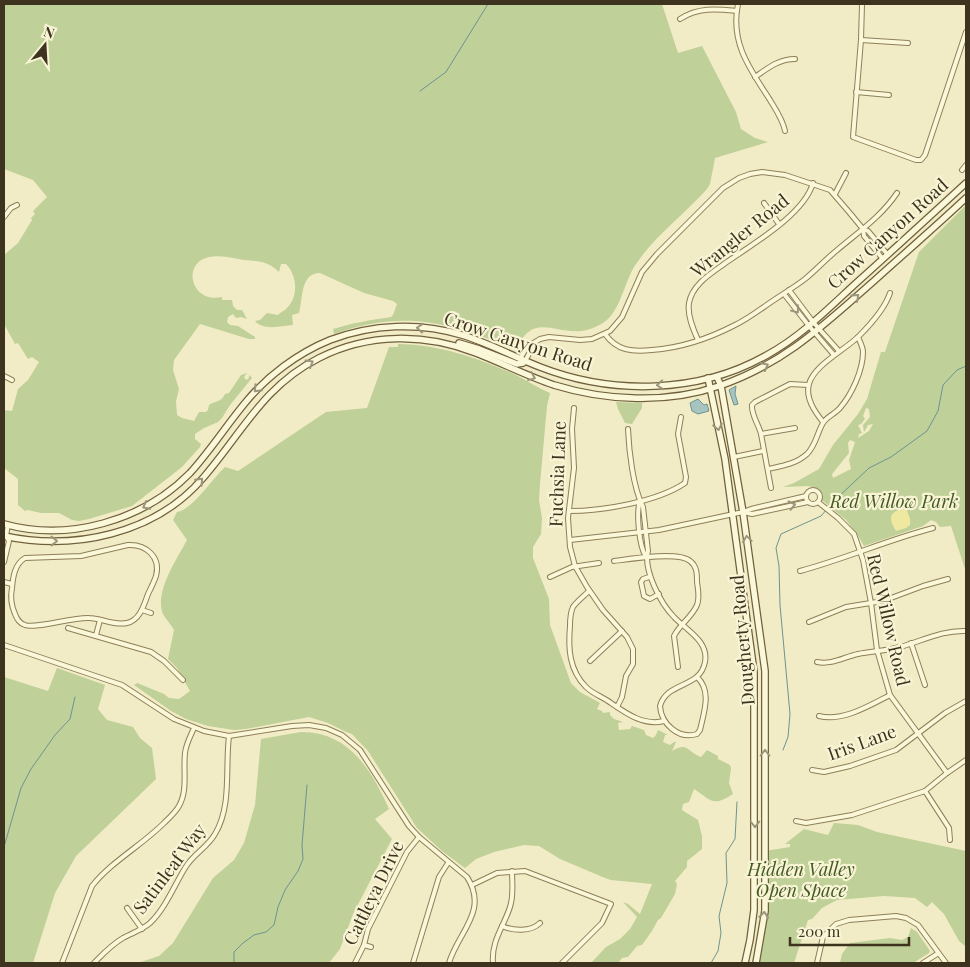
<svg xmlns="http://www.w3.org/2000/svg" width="970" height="967" font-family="'Playfair Display',serif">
<rect width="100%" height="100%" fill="#f1ecc5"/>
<!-- green -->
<g fill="#bfd098" fill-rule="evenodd">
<path d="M4,4H662L678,53L702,46L736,112L741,129L755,138L768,142L715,158L710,184L707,189C684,215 653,237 634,267C624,284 620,312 603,323C596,327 589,330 581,331C553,334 533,312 516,350C450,322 404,309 334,334L333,329C352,323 371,320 391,317L393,315L397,304L393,301L364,293L320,273C300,273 303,299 299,313L292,315L293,325C280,326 264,331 255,321L260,320L267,313L278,315C281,312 284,311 287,308C299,296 297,275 286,264H281L279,272C268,261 258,261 244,260C233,258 219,255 209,257C181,263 191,304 222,297V300H232L233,306L237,310H242L247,319L241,317L236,318L233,314L228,317L227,322L230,325L238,326L255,337V339H249L200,324L174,360L173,370L179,389L176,401L177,415L182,418L194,421L199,412H206L208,410L209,405C216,400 221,403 225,394L229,393L241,375L247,373L244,377L246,380L248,379L250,375L252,378L230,405L222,418L218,422L204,428L195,434V439L201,444L200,447L182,467L132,506L89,519L79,521L72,520L59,513H41L28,510L25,511L18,505V479L4,468V410L12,411L18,389L28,380L39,362L32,357L28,359L18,343L15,344L4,324V255L18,243L32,220L31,218L35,214L33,211L47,197L33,180L4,169Z"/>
<path d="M966,205V572L951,526L940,527L936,522L931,520L923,526L864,546L857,534L846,520L822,500V494L819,489L808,486L783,487L794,483L819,469L833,445L858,414L867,399L881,352H885L919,252ZM866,408L869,409L870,417L863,425L864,432L868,425L873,424L869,431L858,438L859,434L862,433L858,425L861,424L865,419L863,416ZM850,440L855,442L849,460L851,469L833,478L832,474L849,453L848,443Z"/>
<path d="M398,344C441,345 478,358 516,375C528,381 538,388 550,393L547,406L540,484L539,500L542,518L541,534L533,547V558L549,599L550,625L571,683L580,692L600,703L597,709L602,711L603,713L610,712V715L614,719L623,722L618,723L619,730L630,729L632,726L644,730L646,735L653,738L656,735L658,730L668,735H665L663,742L670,745L674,742H676L672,751C688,741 687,752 701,757L707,750L718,756V759L730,765L731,768L729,783L733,794C713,807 712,801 694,789L689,802L683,804L682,810L698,820L702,836V849L687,861V867L675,881L677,884L675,894L661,918L658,920L652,931L642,945L637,946L628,957L622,958L619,962L591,963L606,947L620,939L630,929L637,917L623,902L628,904L640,914L652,884L611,880L605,878L560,859L539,846L524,845L494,852L476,859L465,868L442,851L417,828L368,751L352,734L346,732L328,723L309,717L246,729L234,730L208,726L186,719L171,711L134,685L137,683L164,694L169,698L179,699L190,691L177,668L168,659L174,630C171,625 166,619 163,614C154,592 177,559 187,540L173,520L177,512C192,510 212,479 225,467L238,471L326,412L367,408L389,347H398Z"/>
<polygon points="616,402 642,403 642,408 632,424 625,423 618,409"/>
<polygon points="57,668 105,685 98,709 107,720 133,727 140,738 152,748 156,779 76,856 55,893 33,963 4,963 4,677 48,691"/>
<path d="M301,732C349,732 371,769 389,809L375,819L392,839L353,914L340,949L329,963H138L159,956L173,943L213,878L234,860L244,843L255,805L261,739Z"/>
<polygon points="834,823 858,825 877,832 966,851 966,947 959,941 944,914 932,902 927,907 915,898 884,896 837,900 822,908 812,919 808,920 794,963 756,963 765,911 765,851 790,847 790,844 785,844 804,829 828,835"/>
<polygon points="911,928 917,932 930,951 929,953 913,963 840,963 842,954 850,943 890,938 902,940 908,937"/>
</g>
<!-- sand -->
<path fill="#eee8a1" d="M906,508L910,519V525L906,528L896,531C887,517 890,511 906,508Z"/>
<!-- water -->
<g fill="#a7c4c1" stroke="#6d9491">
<polygon points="736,386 735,394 738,404 734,405 729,390"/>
<polygon points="698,399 704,405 707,404 709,411 698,414 692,411 690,403"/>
</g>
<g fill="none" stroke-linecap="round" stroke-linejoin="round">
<!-- stream -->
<g stroke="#6d9491" stroke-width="1">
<polyline points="420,91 446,72 488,4"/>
<polyline points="783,750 788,737 790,714 780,605 779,566 776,548 781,534 821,516 834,501 869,468 891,457 927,431 938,411 943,385 957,370 966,366"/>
<polyline points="4,847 21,788 31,769 55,735 70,719 75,697"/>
<polyline points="234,963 234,952 243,943 254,935 266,932 274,925 278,907 285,890 298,871 303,859 302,845 307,785"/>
<polyline points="711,963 718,951 721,933 719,916 727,883 726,853 735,839 737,802"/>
</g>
<!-- street casing -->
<g stroke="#8e7f59" stroke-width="6">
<g id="street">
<path d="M738,4C730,43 750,69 770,100C776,110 783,120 785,131"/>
<polyline points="862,4 861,40 853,137 916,160 921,160 925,155 966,32"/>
<path d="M680,19C699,7 716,9 737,11"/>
<polyline points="861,40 908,43"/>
<path d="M755,77C768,68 779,59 795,59"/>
<polyline points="856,92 889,95"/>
<polyline points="962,170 966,165"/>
<polyline points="835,194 846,173"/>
<polyline points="764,203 779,224"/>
<polyline points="4,217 11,208 17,205"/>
<polyline points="863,229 868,231 888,255"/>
<polyline points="789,290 813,322 839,351"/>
<polyline points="784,294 809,326 834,355"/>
<path d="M605,334C617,351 632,352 652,350C680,348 710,338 735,325C750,318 763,307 777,298C786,292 796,286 805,279C816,270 825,260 836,251C857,233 881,217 897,193"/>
<path d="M698,340C693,329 687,315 689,303C692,285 710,274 724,264C751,245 804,215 813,183"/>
<polyline points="520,359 527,347 540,339 549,337 580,340 592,339 610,331 622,317 642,272 657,254 723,188 739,178 750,174 762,172 785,175 830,190 849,212 863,229 864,236 883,259"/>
<polyline points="525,361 535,343"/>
<polyline points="4,376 12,380"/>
<polyline points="574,408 572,429 574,468 568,518 570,547 575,566 587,587 603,610 627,637 633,649 633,664 626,676 622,697 617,707"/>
<path d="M823,422C815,412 805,398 809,384C814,365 845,350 859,336C870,325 885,308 890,293"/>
<path d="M628,429C629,452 633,487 643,507L648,551C643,570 661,604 674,617C686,630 709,641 705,662C700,689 667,681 660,706C661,723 678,740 697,734L700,730C704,712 712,691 697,677"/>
<polyline points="761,434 795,428"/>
<polyline points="734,457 763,451"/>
<path d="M768,469C782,466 796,464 807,454C816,445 817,433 823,423C826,417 835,414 840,408C852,394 863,370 863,352C863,347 860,342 858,337"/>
<path d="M771,488L761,434C759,425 751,415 752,405L755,402L790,384L808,385"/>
<circle cx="813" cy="497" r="7"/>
<path d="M640,501C636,513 639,546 646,557"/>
<polyline points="818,502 838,518 854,534 863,560 871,603 877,650 890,695 947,773"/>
<path d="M569,511C602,511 657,502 685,483L686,477L678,434L681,417"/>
<polyline points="743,512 752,514 808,502"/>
<polyline points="570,540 659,530 743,512 751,509 806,496"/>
<path d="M128,545C146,544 161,557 156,576C154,582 151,588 148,594C144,605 140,620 127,623C114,626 101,618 89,618C73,617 35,629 25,625C19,623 17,619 15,614C11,605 10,598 12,588C13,576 15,564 25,558L81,556Z"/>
<path d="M614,561C629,559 679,551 690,561C697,566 697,574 697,582C698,590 700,597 697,605C692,617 680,624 674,636L678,667"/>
<polyline points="4,562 9,541 6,536 8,525"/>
<path d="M800,571C845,559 887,540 933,528"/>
<polyline points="550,577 572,567 599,563"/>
<polyline points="649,577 643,579 641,582 644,596 650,599 659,594"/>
<polyline points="4,582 12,584"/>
<path d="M589,591C584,596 577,601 573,607C570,613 570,620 570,626C568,648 569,670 586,687C593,694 603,697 611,703C627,714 644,726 664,721"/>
<polyline points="142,610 151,613"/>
<polyline points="809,622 846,607 883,601 923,586 948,579"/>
<polyline points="68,628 151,652 164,661 183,680"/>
<polyline points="96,635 100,620"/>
<polyline points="911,643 925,685"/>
<path d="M4,645L122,685L174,719L204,731L229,736L292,726L309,725L326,728L342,735L360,750L409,826L419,837L467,877C489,911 458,932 449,963"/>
<polyline points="590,661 622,631"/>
<path d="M817,662C832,665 844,657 858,654C872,651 886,651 900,647C922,641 942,630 966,631"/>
<path d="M819,716C842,722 869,706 890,695"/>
<polyline points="812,770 824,772 850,766 896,750 945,713 966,701"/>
<polyline points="925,791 949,828 950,840"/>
<polyline points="796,821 806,823 852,815 925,791 947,773 966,760"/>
<polyline points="472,885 497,873 525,871 611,904 602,923 562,963"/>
<polyline points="127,908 142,929"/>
<path d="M502,926C513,931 531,932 540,923"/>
<polyline points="364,945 371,947"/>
<path d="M62,963L92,886C112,861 141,846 164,823C169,818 175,813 179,806C188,790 183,771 185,753C186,744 190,737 194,728"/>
<path d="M94,963C103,954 111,945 123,938C132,933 142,930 150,923C165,909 174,886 185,868C193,854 207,848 215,834C232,806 225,768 229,736"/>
<polyline points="355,963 364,945 368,929 407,852 419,837"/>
<polyline points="413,963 439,877 448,863"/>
<path d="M493,963C491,941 504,926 510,907C514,895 512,883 512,871"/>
<polyline points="817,963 823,937 836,924 849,920 896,916 906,918 918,925 946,963"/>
<polyline points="923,963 937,954"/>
</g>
</g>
<!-- secondary casing -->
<g stroke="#70603d" stroke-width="8">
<g id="secondary">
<polyline points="459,343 479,349 517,364 523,363 525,361"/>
<polyline points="717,377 721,386 743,512 765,671 765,911 756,963"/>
<polyline points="708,378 725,459 754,672 754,910 750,940 745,963"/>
<path d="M4,524C68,542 143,521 190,473C210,451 226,426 245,403C267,376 298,353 330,340C372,324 419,322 462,335C489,343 514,357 540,367C612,395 699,394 767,355C800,337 827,310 854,285C892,251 929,217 966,183"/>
<path d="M4,536C74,551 155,534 203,478C242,433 263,386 319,358C368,333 425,333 476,353C502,363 527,376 554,385C606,401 667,404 719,386C784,364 825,324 875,280C905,253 936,226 966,198"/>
</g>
</g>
<!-- street -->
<use href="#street" stroke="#fbf7d9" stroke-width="4"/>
<!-- secondary -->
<use href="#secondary" stroke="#fbf7d9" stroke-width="5.5"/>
</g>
<!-- one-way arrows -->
<defs><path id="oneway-chevron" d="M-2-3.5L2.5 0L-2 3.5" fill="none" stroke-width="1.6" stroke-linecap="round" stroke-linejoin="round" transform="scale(1.25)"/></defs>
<g stroke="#9c957c">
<use href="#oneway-chevron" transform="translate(856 297) rotate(-42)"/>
<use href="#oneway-chevron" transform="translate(796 310) rotate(53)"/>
<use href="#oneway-chevron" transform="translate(420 328) rotate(-176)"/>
<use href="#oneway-chevron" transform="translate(310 363) rotate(-31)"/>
<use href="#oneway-chevron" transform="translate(765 366) rotate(-27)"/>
<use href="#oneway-chevron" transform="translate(532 377) rotate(22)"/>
<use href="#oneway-chevron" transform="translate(660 385) rotate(175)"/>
<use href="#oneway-chevron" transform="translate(257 389) rotate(134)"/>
<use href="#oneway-chevron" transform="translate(718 427) rotate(79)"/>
<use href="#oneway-chevron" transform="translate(200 481) rotate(-47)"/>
<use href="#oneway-chevron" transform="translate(792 505) rotate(-13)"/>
<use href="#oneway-chevron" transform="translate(146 506) rotate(153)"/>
<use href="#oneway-chevron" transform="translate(747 539) rotate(-98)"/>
<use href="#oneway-chevron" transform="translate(54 541)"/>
<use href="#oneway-chevron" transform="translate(765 753) rotate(-90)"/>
<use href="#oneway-chevron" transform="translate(755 824) rotate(90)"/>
<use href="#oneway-chevron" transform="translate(764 915) rotate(-84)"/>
</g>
<g text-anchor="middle" stroke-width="4.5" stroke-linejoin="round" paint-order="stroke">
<!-- street labels -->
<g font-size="18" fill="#3d331e" stroke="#f8f4d5">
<text transform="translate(888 234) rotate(-42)" y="6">Crow Canyon Road</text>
<text transform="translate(740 236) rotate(-39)" y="6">Wrangler Road</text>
<text transform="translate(518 342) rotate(18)" y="6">Crow Canyon Road</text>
<text transform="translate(558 474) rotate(-88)" y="6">Fuchsia Lane</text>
<text transform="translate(888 620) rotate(77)" y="6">Red Willow Road</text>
<text transform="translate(743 640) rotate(-95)" y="6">Dougherty Road</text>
<text transform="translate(862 743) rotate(-20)" y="6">Iris Lane</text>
<text transform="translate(170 869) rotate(-53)" y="6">Satinleaf Way</text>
<text transform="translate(374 893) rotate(-64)" y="6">Cattleya Drive</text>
</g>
<!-- park labels -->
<g font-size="18" font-style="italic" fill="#435b23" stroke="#f8f4d5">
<text x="894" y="508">Red Willow Park</text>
<text x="801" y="876">Hidden Valley<tspan x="801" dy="21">Open Space</tspan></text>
</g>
</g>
<!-- border -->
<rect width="970" height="967" fill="none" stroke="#3d331e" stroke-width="10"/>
<!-- north arrow -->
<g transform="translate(45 45) rotate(18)" stroke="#f8f4d5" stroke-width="4" paint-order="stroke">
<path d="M0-4L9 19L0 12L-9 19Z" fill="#3d331e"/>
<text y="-8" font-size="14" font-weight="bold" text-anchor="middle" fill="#3d331e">N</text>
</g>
<!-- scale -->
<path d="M790 937v8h119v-8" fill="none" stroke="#3d331e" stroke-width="2.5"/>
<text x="798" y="937" font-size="15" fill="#3d331e" stroke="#f8f4d5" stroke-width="4" paint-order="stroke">200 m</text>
</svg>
